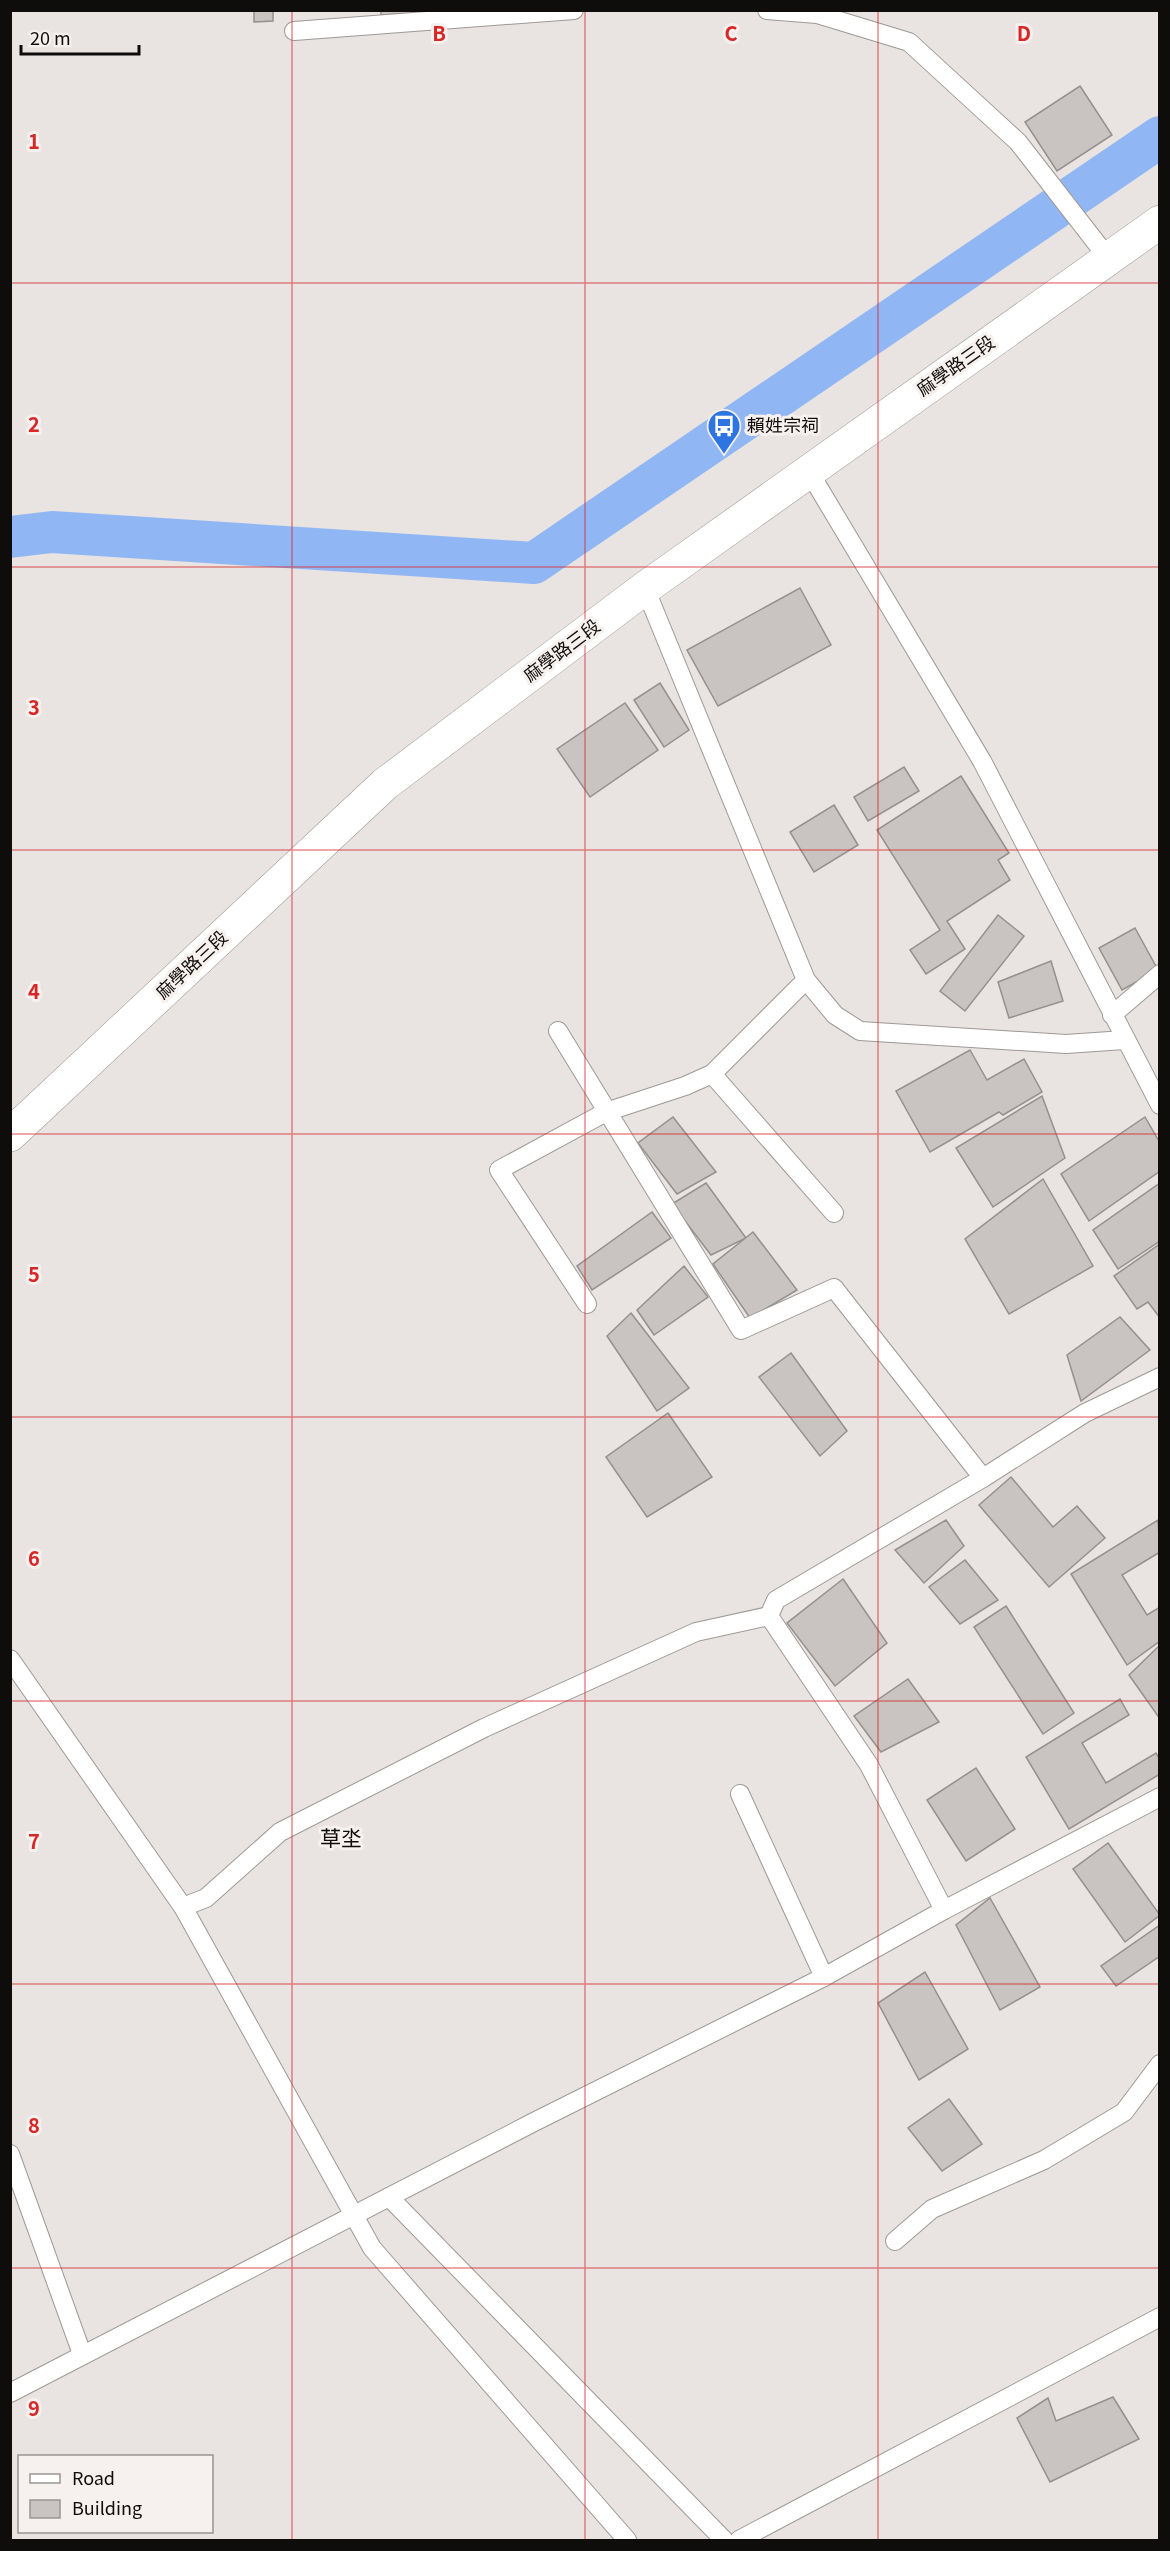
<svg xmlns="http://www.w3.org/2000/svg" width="1170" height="2551" font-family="Georgia,'Noto Sans TC',serif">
<rect width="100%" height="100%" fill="#e9e3e1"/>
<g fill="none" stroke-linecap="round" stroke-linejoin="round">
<!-- canal -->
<polyline stroke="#90b7f3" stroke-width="42" points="10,537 52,532 534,563 1160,137"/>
</g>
<!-- building -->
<g fill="#c9c4c1" stroke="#95908e" stroke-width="1.5">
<polygon points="254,10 273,10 273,21 254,22"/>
<polygon points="381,10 477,10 381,15"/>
<polygon points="1080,86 1112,135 1057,171 1025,122"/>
<polygon points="800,588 831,645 718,706 687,650"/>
<polygon points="660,683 689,730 664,747 634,700"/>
<polygon points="625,703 658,750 590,797 557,749"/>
<polygon points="904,767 919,791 868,821 854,797"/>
<polygon points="961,776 1009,853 998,860 1010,880 947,921 965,949 926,974 910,950 940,930 877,830"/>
<polygon points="834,805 858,845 814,872 790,832"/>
<polygon points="998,915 1024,936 965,1011 940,991"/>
<polygon points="1135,928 1158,970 1122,990 1099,948"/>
<polygon points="1051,961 1063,1001 1009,1018 998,982"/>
<polygon points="970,1050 987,1080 1024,1059 1042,1092 1003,1115 999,1112 930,1152 896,1091"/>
<polygon points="1042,1096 1065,1158 993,1207 956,1148"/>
<polygon points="673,1117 716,1172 677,1194 638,1143"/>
<polygon points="1145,1117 1160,1143 1160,1171 1089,1221 1061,1174"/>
<polygon points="1043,1179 1093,1266 1009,1314 965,1239"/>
<polygon points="706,1183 746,1238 711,1255 672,1204"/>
<polygon points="1160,1183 1160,1241 1118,1269 1093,1230"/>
<polygon points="652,1212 671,1238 592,1290 577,1266"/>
<polygon points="753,1232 797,1290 750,1318 713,1264"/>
<polygon points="1160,1244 1160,1318 1148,1302 1137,1309 1114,1276"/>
<polygon points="684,1266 708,1297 654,1335 637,1310"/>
<polygon points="631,1313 689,1388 657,1411 607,1336"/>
<polygon points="1120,1317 1150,1350 1081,1401 1067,1355"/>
<polygon points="791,1353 847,1431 820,1456 759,1377"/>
<polygon points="668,1413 712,1477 647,1517 606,1457"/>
<polygon points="1011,1477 1053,1527 1077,1506 1105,1538 1049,1587 979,1505"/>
<polygon points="946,1520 964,1546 924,1583 895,1550"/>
<polygon points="1158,1520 1160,1552 1122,1575 1147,1615 1160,1607 1160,1641 1127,1665 1071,1574"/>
<polygon points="965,1560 998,1600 960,1624 929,1587"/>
<polygon points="843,1579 887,1643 835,1686 787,1623"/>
<polygon points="1006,1606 1074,1713 1043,1734 974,1627"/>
<polygon points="1160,1645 1160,1719 1129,1675"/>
<polygon points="908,1679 939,1722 881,1752 854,1716"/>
<polygon points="1120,1699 1129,1715 1082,1743 1106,1783 1156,1753 1160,1760 1160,1774 1069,1829 1026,1757"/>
<polygon points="976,1768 1015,1829 966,1861 927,1800"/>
<polygon points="1108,1843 1160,1915 1125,1942 1073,1869"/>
<polygon points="990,1898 1040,1987 1000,2010 956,1925"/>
<polygon points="1160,1925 1160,1956 1116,1986 1101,1966"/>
<polygon points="925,1972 968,2049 919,2080 878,2003"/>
<polygon points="949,2099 982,2144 942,2171 908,2128"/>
<polygon points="1113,2397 1139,2439 1050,2482 1017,2418 1048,2398 1056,2421"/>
</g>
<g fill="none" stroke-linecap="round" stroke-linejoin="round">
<!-- service casing -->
<g stroke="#9e9996" stroke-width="20">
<g id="service">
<polyline points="767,10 817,14 909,42 1018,142 1108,258"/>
<polyline points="294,31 574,10"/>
<polyline points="808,470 982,761 1160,1105"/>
<polyline points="645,588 806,980 835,1015 860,1031 1066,1044 1124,1040"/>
<polyline points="1112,1015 1160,974"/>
<polyline points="558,1031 741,1330 834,1288 983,1478"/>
<polyline points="712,1074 834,1213"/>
<polyline points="587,1304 499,1170 606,1112 685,1086 712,1074 806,980"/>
<polyline points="10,1659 183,1907 372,2248 627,2540"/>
<polyline points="740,1794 824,1977"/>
<polyline points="183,1907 206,1898 280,1832 484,1728 696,1632 769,1616"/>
<polyline points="944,1910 869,1765 769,1616 776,1600 983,1478 1085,1413 1160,1377"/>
<polyline points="10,2154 82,2354"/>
<polyline points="389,2197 724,2540"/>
<polyline points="895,2241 932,2209 1044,2160 1124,2112 1160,2064"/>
<polyline points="10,2393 534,2122 824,1977 944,1910 1160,1797"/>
<polyline points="739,2540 1160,2317"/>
</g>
</g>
<!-- secondary casing -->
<g stroke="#9e9996" stroke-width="34">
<polyline id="secondary" points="10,1135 385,784 645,588 1160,222"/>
</g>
<!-- service -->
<use href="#service" stroke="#fff" stroke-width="18"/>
<!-- secondary -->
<use href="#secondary" stroke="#fff" stroke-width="33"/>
</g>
<!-- grid -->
<path fill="none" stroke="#d62828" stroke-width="1.5" stroke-opacity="0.55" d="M292,10V2540M585,10V2540M878,10V2540M10,283H1160M10,567H1160M10,850H1160M10,1134H1160M10,1417H1160M10,1701H1160M10,1984H1160M10,2268H1160"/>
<!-- icons -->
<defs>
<g id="bus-pin" transform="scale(1.725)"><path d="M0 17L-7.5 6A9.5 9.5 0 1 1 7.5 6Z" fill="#2f75e1" stroke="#f6f0ee"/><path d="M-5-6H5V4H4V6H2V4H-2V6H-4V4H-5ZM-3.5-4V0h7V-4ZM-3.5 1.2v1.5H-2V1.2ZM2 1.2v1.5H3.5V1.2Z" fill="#fff"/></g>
</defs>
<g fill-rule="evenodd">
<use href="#bus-pin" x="724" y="426"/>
</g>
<g text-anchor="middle" stroke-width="6" stroke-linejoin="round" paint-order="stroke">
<!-- street labels -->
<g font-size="18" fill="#0e0d0c" stroke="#f6f0ee">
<text transform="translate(956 366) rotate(-35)" y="6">麻學路三段</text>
<text transform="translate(562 651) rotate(-37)" y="6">麻學路三段</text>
<text transform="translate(192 965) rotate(-43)" y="6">麻學路三段</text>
</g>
<!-- poi labels -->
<g font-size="18" fill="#0e0d0c" stroke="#f6f0ee" text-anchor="start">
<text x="747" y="432">賴姓宗祠</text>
</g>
<!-- quarter labels -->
<g font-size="21" fill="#0e0d0c" stroke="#f6f0ee">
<text x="341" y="1846">草坔</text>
</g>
</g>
<g font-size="20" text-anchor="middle" font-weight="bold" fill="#d62828" stroke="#f6f0ee" stroke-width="6" stroke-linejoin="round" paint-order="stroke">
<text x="439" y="41">B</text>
<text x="731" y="41">C</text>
<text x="1024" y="41">D</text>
<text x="34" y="149">1</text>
<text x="34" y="432">2</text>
<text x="34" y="715">3</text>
<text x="34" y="999">4</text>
<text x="34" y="1282">5</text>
<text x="34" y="1566">6</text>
<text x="34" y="1849">7</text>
<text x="34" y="2133">8</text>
<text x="34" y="2416">9</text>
</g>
<!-- border -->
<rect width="1170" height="2551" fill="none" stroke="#0e0d0c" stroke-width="24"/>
<!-- legend -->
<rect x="18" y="2455" width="195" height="78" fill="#f6f0ee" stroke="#999594" stroke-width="1.5"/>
<rect x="30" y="2474" width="30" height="9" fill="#ffffff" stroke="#999594" stroke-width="1.5"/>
<text x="72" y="2485" font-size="18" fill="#0e0d0c">Road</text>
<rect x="30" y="2500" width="30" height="18" fill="#c9c4c1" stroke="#999594" stroke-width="1.5"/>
<text x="72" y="2515" font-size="18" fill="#0e0d0c">Building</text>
<!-- scale -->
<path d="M21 45v9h118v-9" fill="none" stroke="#0e0d0c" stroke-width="3"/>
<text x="30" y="45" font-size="18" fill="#0e0d0c" stroke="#f6f0ee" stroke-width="4.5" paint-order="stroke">20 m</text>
</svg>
